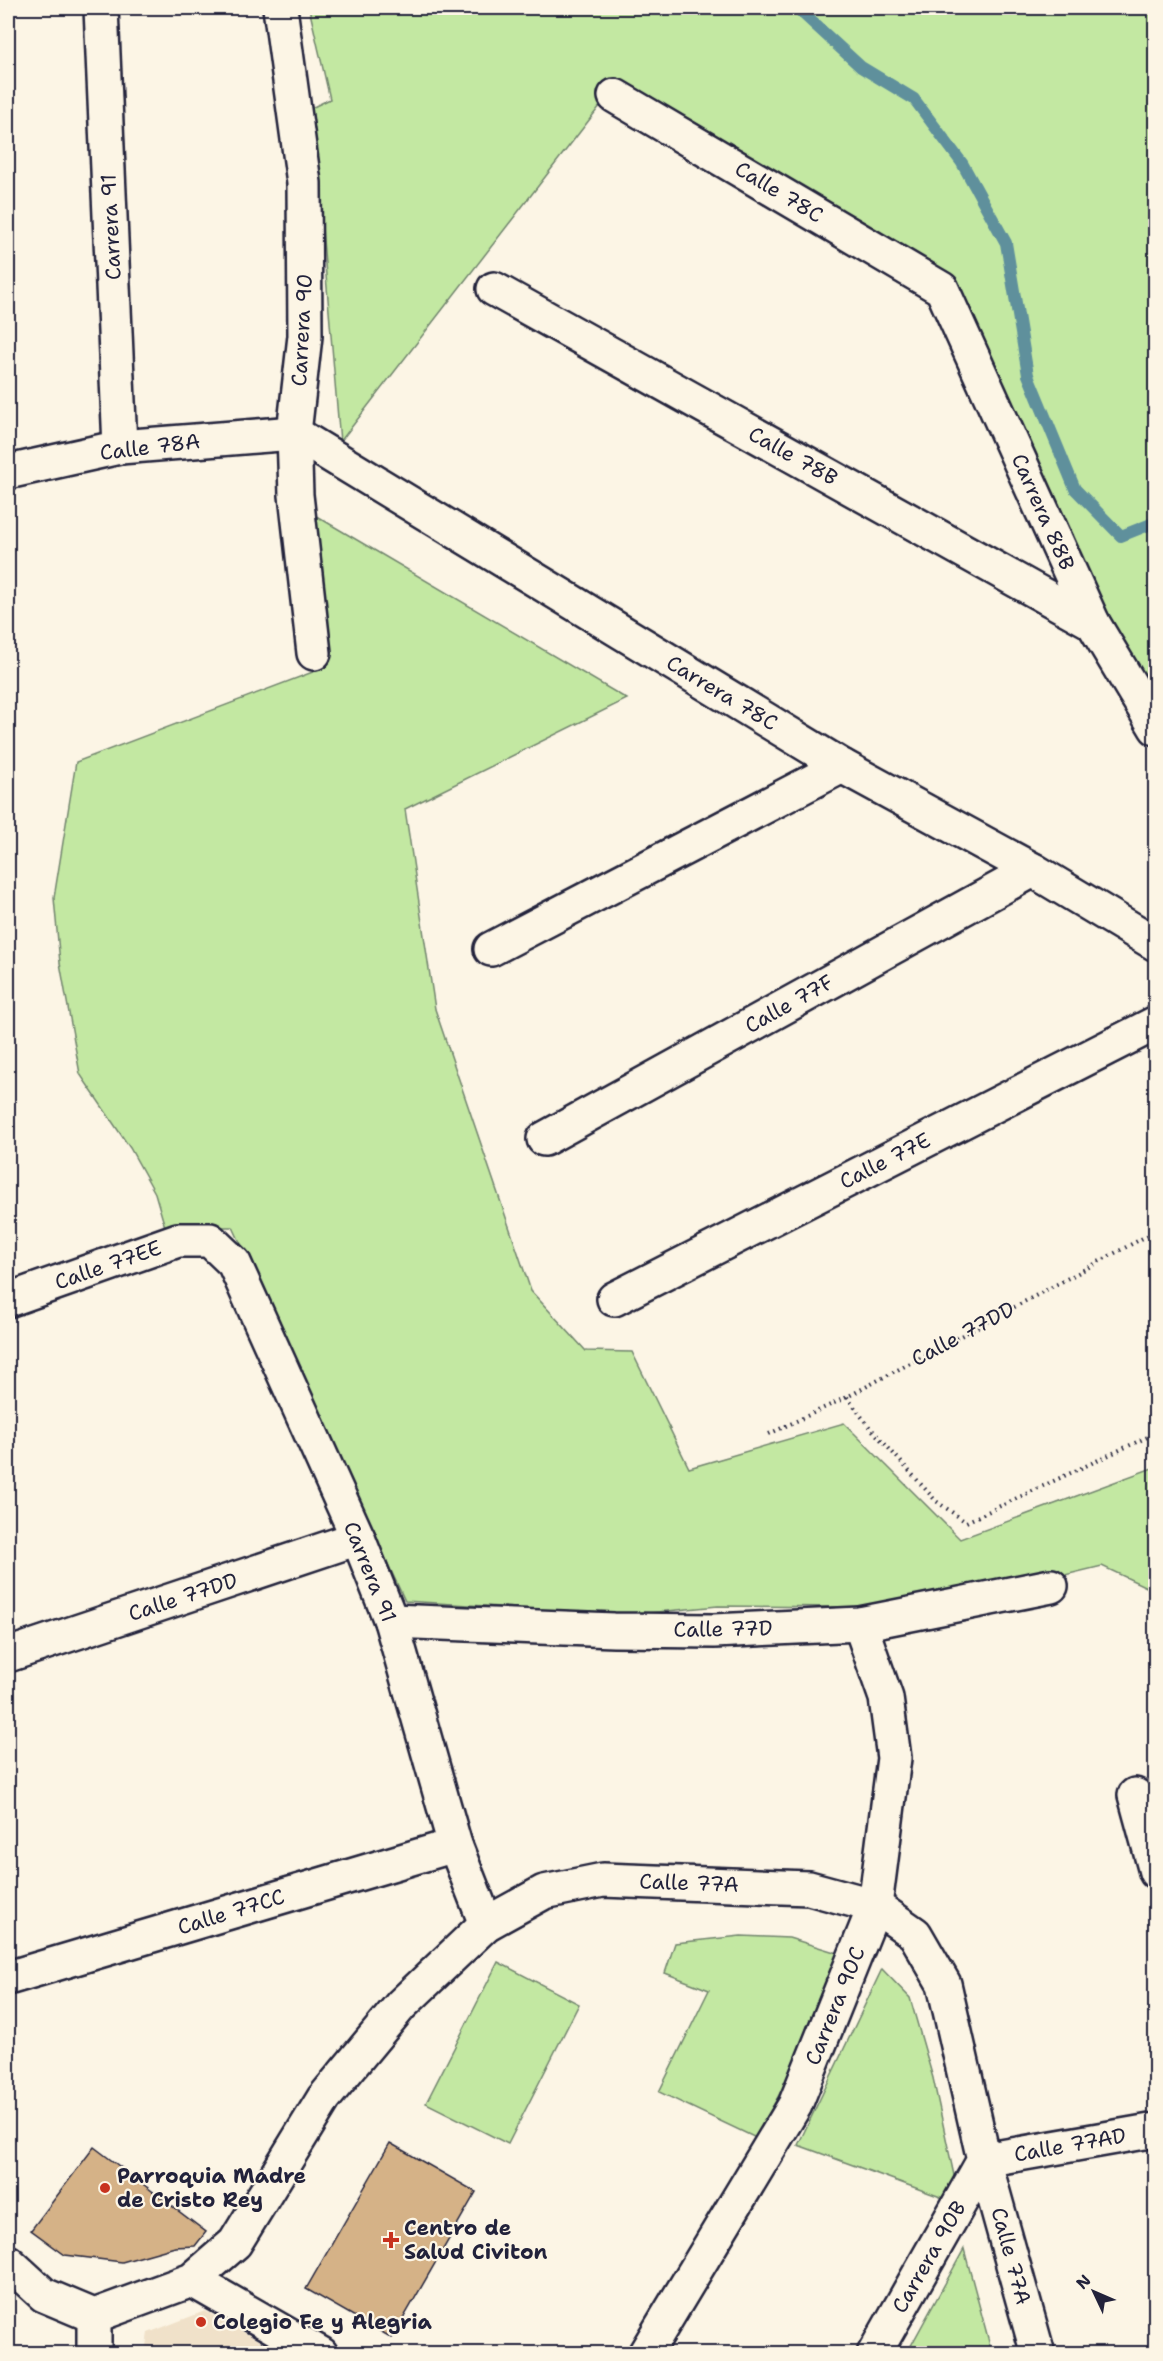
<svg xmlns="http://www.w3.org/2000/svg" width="1163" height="2361" font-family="'Shantell Sans',sans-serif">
<rect width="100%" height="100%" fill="#fcf5e5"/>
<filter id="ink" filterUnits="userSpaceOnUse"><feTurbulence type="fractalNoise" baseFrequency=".0167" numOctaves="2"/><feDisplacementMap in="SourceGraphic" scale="12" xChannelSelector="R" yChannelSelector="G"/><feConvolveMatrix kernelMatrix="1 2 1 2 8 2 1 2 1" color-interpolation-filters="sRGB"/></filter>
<g filter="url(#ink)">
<!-- built -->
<polygon fill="#f0e1c9" points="205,2311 281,2353 145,2353 148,2333"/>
<!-- green -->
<g fill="#c3e8a2" stroke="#72856e" stroke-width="1.5">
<polygon points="309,8 1155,8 1155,728 942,289 600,106 340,442 320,204 305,111 330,99"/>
<polygon points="306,510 627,699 405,809 435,1009 531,1291 586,1351 632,1352 689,1468 844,1423 960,1539 1155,1467 1155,1591 1102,1566 957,1601 854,1607 718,1606 626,1615 405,1601 233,1227 165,1227 155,1193 130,1148 80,1074 60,963 54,898 76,762 326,667"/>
<polygon points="741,1936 789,1938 841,1954 806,2044 756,2138 659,2092 709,1990 665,1973 675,1943"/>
<polygon points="498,1962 579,2004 508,2144 426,2103"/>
<polygon points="882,1969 910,1998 933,2078 955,2180 946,2199 798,2145"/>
<polygon points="964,2249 992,2353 907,2353"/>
</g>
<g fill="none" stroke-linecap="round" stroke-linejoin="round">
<!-- stream -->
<polyline stroke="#5f909c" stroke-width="12" points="797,8 861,67 914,99 962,163 1006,243 1028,375 1075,489 1121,536 1156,522"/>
</g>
<!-- building -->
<g fill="#d5b287" stroke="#22223b" stroke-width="1.5">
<polygon points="390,2143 476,2192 392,2338 306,2289"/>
<polygon points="94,2147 206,2232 195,2246 175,2247 122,2262 65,2255 31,2230"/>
</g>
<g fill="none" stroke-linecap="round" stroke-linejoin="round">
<!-- minor casing -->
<g stroke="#22223b" stroke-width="38">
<g id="minor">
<polyline points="101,8 120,447"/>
<polyline points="280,8 304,183 305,336 294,433 296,495 314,653"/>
<polyline points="615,96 942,289 1093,623 1156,728"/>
<polyline points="494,289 1093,623"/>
<polyline points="8,472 120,447 294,433 842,766 1033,870 1156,944"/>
<polyline points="491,949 842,766"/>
<polyline points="544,1139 1033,870"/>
<polyline points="614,1299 1156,1023"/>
<polyline points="8,1300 178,1240 210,1240 234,1263 358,1538 391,1621 455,1845 486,1924"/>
<polyline points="391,1621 614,1630 714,1631 860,1624 1051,1586"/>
<polyline points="8,1655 358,1538"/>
<polyline points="1135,1795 1156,1872"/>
<polyline points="8,1978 455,1845"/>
<polyline points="192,2280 321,2354"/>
<polyline points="94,2354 94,2316"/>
<polyline points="645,2354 795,2105 875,1906 894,1758 886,1698 860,1624"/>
<polyline points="874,2354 984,2160 1156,2130"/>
</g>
</g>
<!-- tertiary casing -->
<g stroke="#22223b" stroke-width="38">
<polyline id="tertiary" points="8,2262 44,2295 94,2316 192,2280 235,2243 324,2098 401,2005 486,1924 544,1892 603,1880 809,1888 875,1906 915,1934 944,1984 984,2160 1038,2354"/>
</g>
<!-- path -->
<g stroke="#22223b" stroke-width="4" stroke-dasharray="1.5 4.5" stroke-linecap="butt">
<polyline points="847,1397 867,1424 936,1501 966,1522 1156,1433"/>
<polyline points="769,1434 847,1397 1156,1231"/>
</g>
<!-- minor -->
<use href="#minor" stroke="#fcf5e5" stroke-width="33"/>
<!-- tertiary -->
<use href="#tertiary" stroke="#fcf5e5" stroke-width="33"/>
</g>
</g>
<!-- markers -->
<g fill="#c8321e" stroke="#fcf5e5" stroke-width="2">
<circle cx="105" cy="2188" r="6"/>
<path d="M388 2231h6v6h6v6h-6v6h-6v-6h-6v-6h6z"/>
<circle cx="201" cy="2322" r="6"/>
</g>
<g text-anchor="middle" stroke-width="4.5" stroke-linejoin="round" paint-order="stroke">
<!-- street labels -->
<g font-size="21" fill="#22223b" stroke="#fcf5e5">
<text transform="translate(779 192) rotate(31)" y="7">Calle 78C</text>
<text transform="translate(111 227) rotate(-93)" y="7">Carrera 91</text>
<text transform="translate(302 330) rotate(-87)" y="7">Carrera 90</text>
<text transform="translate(150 447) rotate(-7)" y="7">Calle 78A</text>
<text transform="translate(793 456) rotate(29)" y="7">Calle 78B</text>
<text transform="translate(1043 512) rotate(66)" y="7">Carrera 88B</text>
<text transform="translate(722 693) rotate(31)" y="7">Carrera 78C</text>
<text transform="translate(789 1004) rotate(-29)" y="7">Calle 77F</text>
<text transform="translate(885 1161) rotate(-27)" y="7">Calle 77E</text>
<text transform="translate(108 1265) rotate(-19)" y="7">Calle 77EE</text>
<text transform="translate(963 1334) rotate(-28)" y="7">Calle 77DD</text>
<text transform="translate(370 1572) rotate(68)" y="7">Carrera 91</text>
<text transform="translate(183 1597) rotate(-18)" y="7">Calle 77DD</text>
<text transform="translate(723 1629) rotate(-1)" y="7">Calle 77D</text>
<text transform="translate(689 1883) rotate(2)" y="7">Calle 77A</text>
<text transform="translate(231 1912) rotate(-17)" y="7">Calle 77CC</text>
<text transform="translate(835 2006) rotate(-68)" y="7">Carrera 90C</text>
<text transform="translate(1070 2145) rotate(-10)" y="7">Calle 77AD</text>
<text transform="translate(1011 2256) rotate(75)" y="7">Calle 77A</text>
<text transform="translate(929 2257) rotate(-60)" y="7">Carrera 90B</text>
</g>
<!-- poi labels -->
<g font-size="21" font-weight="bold" fill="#22223b" stroke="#fcf5e5" text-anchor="start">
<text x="117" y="2183">Parroquia Madre<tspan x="117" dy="24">de Cristo Rey</tspan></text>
<text x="404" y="2235">Centro de<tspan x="404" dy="24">Salud Civiton</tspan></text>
<text x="213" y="2329">Colegio Fe y Alegria</text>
</g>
</g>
<!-- margin -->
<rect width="1163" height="2361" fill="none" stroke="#fcf5e5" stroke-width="30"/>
<rect x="15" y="15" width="1133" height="2331" fill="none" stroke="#22223b" stroke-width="2" filter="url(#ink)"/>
<!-- north arrow -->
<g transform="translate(1094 2292) rotate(314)" stroke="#fcf5e5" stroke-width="4.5" paint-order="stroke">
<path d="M0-4.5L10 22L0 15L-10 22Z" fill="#22223b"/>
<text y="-9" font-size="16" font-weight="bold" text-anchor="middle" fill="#22223b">N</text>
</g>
</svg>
